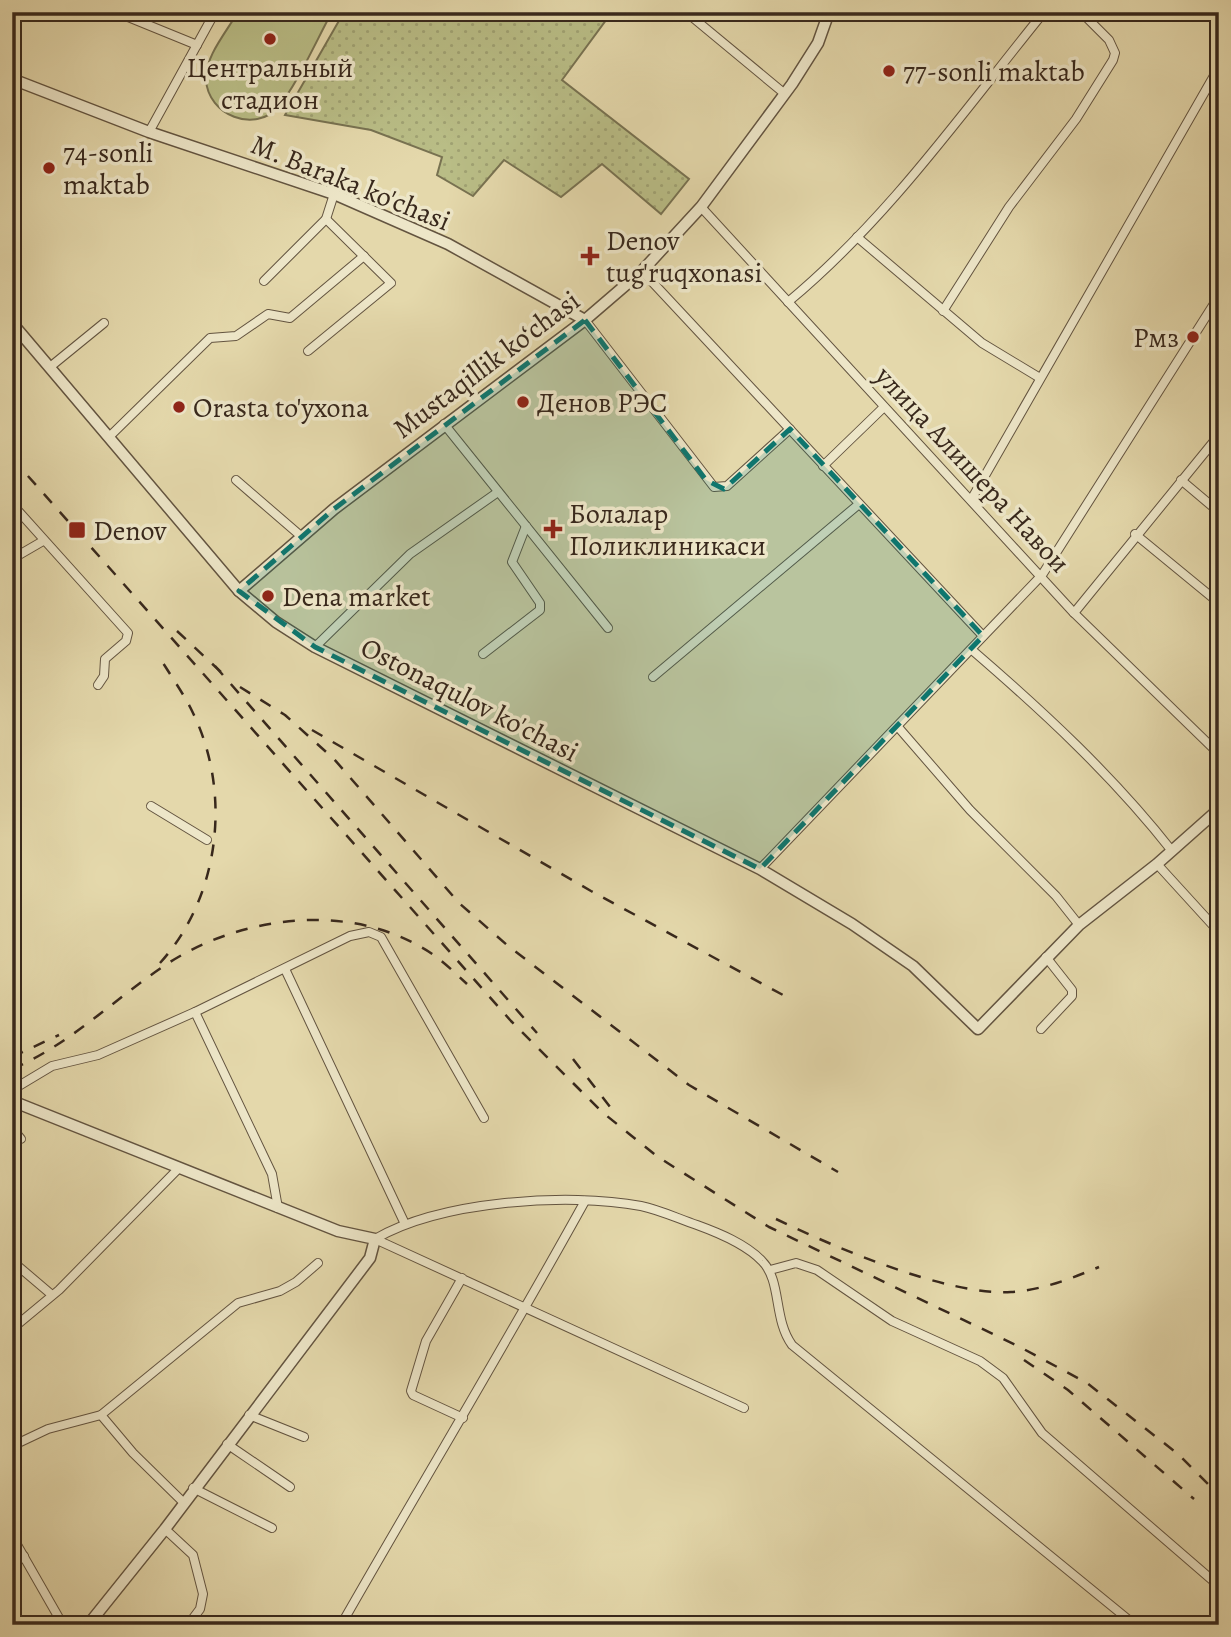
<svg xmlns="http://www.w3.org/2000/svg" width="1231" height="1637" font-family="Alegreya,serif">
<defs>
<pattern id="park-dots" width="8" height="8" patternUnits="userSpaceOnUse" patternTransform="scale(1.75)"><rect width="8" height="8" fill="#b9bd86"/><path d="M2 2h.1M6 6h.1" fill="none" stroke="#a0a273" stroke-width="1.8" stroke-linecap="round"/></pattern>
</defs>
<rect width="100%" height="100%" fill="#e4d8ab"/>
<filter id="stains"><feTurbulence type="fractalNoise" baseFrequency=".00286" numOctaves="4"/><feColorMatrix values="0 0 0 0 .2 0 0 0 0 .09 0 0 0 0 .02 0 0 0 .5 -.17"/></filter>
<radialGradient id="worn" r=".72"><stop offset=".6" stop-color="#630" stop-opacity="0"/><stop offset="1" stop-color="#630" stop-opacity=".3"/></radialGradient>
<!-- grass -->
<path fill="#b9bd86" stroke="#787251" stroke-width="2" d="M238,12H332C318,37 296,87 278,107C255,134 208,115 206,80C204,58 227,31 238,12Z"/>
<!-- park -->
<polygon fill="url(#park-dots)" stroke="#787251" stroke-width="2" points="344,12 605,12 609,16 562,80 689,179 661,214 602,164 561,197 504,160 473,196 437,175 442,157 371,130 285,115"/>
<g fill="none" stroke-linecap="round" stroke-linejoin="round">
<!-- minor casing -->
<g stroke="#635440" stroke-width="10">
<g id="minor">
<polyline points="116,12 197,45"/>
<polyline points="686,12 785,94"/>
<polyline points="1028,12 1038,19"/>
<polyline points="149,132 215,12"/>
<polyline points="701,207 1074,613 1219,754"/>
<polyline points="857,237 982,343 1040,378"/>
<polyline points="642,271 983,636"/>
<polyline points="264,281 326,219 334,194"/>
<path d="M788,302C887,220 963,112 1044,12"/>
<polyline points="943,311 1009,207 1076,119 1113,60 1115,53 1109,40 1081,12"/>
<polyline points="585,320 714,487 727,486 790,429"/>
<polyline points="308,351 391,283 326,219"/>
<polyline points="50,367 104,323"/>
<polyline points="444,424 608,628"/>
<polyline points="109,437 210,338 236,336 268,314 290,318 364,256"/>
<polyline points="823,466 884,407"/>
<polyline points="236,480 302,537"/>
<polyline points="1181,480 1219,512"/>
<polyline points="971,500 1219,67"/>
<polyline points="12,504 128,633 126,641 105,659 104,676 98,685"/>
<polyline points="1135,534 1219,603"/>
<polyline points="12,559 43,541"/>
<polyline points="1074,613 1219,435"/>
<polyline points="315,647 410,554 498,492"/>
<path d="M972,650C1044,712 1113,776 1172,851"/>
<polyline points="483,654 540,610 540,603 512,562 526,526"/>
<polyline points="653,677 859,504"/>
<polyline points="898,727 970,810 1056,896 1079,925"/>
<polyline points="151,806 207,840"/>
<polyline points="1157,864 1219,932"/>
<polyline points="760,869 1042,575 1219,296"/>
<polyline points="285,969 405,1224"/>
<polyline points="195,1012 272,1174 278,1208"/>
<polyline points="1041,1029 1072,996 1072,990 1046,957"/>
<polyline points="12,1090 52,1066 98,1055 195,1012 350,936 369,932 381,937 484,1118"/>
<polyline points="12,1128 21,1139"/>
<path d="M375,1239C440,1201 568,1192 641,1206C660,1210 679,1219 697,1225C719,1233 746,1244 762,1261C782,1281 773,1319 792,1345L1135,1625"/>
<polyline points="375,1239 744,1408"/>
<polyline points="12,1261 52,1295"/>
<polyline points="770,1270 796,1263 817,1270 892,1321 980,1361 1003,1378 1042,1433 1219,1586"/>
<polyline points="462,1278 426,1341 411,1391 413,1395 463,1418"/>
<polyline points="12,1329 59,1290 179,1168"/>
<polyline points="101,1415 133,1453 183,1502"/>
<polyline points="249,1415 304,1437"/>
<polyline points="227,1444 290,1487"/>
<polyline points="12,1446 48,1429 101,1415 238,1303 280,1291 296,1282 318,1263"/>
<polyline points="193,1488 272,1528"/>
<polyline points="165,1529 193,1555 203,1594 200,1609 188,1625"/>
<polyline points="12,1536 63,1625"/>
<polyline points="12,1566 24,1556"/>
<path d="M341,1625C422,1483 506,1344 585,1201"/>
</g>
</g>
<!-- tertiary casing -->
<g stroke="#635440" stroke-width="13">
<g id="tertiary">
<polyline points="12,79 149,132 334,194 448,244 585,320"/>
<polyline points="12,323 239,591 276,622 315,647 760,869 852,924 913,966 978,1029 1079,925 1157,864 1219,809"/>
<polyline points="239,591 334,509 585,320 642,271 701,207 792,84 818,43 829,12"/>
<polyline points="12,1101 338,1231 375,1239 370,1258 165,1529 88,1625"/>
</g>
</g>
<!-- minor -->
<use href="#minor" stroke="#ede6c8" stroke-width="8"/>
<!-- tertiary -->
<use href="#tertiary" stroke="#ede6c8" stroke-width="10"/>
<!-- rail -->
<g stroke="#38281c" stroke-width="2.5" stroke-dasharray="12 12" stroke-linecap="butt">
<polyline points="12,458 511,1021 602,1112 658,1157 769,1227 1018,1346 1087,1383 1178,1454 1219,1495"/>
<polyline points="177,631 221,672"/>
<polyline points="215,666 537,1033"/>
<polyline points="240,687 285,715 334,759 459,903 507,945 689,1085 838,1172"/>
<polyline points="312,730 591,891 783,995"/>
<path d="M160,963C220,897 232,793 193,713C185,696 173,679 163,663"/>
<polyline points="12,1057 59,1035"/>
<polyline points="573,1059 614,1112"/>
<path d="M12,1069C71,1044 114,999 167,964C239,917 343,902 421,947C438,956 453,971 467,984"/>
<path d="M776,1219C834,1247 948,1296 1011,1292C1042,1290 1070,1279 1099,1267"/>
<polyline points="1024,1360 1068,1390 1194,1499"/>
</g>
</g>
<!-- marked area -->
<path fill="#0f766e" fill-opacity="0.2" stroke="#0f766e" stroke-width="5" stroke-dasharray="14 9" stroke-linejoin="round" d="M585,320L706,480L724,489L790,429L983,636L760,869L315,647L239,591L334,509Z"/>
<!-- markers -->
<g fill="#8f2418" stroke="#ede6c8" stroke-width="2.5">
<circle cx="270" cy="39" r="7"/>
<circle cx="889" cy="71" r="7"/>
<circle cx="49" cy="168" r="7"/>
<path d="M586.5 245.5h7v7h7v7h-7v7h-7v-7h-7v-7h7z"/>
<circle cx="1193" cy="337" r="7"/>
<circle cx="523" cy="402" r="7"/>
<circle cx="179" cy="407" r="7"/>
<path d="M549.5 518.5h7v7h7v7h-7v7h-7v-7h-7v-7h7z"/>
<rect x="68" y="521" width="18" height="18" rx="3.5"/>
<circle cx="268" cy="596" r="7"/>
</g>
<g text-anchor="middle" stroke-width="7" stroke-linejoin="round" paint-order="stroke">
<!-- poi labels -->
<g font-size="28" fill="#38281c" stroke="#ede6c8" text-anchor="start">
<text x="270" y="77" text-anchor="middle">Центральный<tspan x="270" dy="32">стадион</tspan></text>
<text x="903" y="81">77-sonli maktab</text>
<text x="63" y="162">74-sonli<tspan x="63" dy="32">maktab</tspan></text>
<text x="606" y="250">Denov<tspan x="606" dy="32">tug'ruqxonasi</tspan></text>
<text x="1179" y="347" text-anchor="end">Рмз</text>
<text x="537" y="412">Денов РЭС</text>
<text x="193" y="417">Orasta to'yxona</text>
<text x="569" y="523">Болалар<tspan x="569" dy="32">Поликлиникаси</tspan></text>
<text x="93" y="540">Denov</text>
<text x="282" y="606">Dena market</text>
</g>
<!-- street labels -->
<g font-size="28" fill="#38281c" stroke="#ede6c8">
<text transform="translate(351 182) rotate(22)" y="10">M. Baraka ko'chasi</text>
<text transform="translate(486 364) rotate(-37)" y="10">Mustaqillik ko‘chasi</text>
<text transform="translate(973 469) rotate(47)" y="10">улица Алишера Навои</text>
<text transform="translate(470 699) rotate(27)" y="10">Ostonaqulov ko'chasi</text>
</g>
</g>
<!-- margin -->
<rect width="1231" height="1637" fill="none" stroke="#e4d8ab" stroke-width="42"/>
<rect x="14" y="14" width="1203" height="1609" fill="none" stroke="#38281c" stroke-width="3.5"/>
<rect x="21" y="21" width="1189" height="1595" fill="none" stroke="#38281c" stroke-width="2"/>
<rect width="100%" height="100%" filter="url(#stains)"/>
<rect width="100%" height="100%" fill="url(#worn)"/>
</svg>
